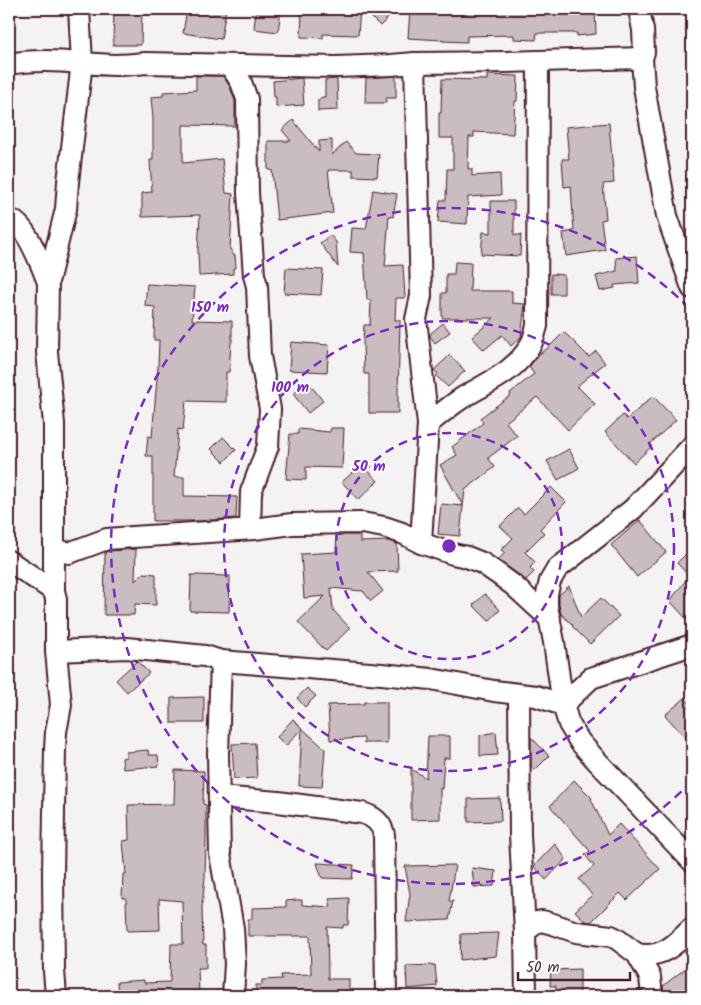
<svg xmlns="http://www.w3.org/2000/svg" width="701" height="1005" font-family="Kalam,sans-serif">
<rect width="100%" height="100%" fill="#f4f2f2"/>
<filter id="ink" filterUnits="userSpaceOnUse"><feTurbulence type="fractalNoise" baseFrequency=".02" numOctaves="2"/><feDisplacementMap in="SourceGraphic" scale="10" xChannelSelector="R" yChannelSelector="G"/><feConvolveMatrix kernelMatrix="1 2 1 2 8 2 1 2 1" color-interpolation-filters="sRGB"/></filter>
<g filter="url(#ink)">
<!-- building -->
<g fill="#cabdc1" stroke="#4a1f2b">
<polygon points="128,9 142,9 141,45 113,45 114,10 128,10"/>
<polygon points="187,9 226,9 221,39 183,33"/>
<polygon points="256,9 281,9 278,32 254,29"/>
<polygon points="302,9 360,9 358,35 323,34 323,38 301,37"/>
<polygon points="363,9 397,9 380,26"/>
<polygon points="410,9 595,9 596,34 577,36 577,33 537,33 536,40 514,39 514,35 467,36 467,42 442,41 442,40 408,38"/>
<polygon points="487,75 518,76 517,101 515,101 513,134 474,132 474,137 469,137 468,169 472,169 472,176 500,174 501,195 468,197 467,224 438,222 440,200 446,200 447,169 453,169 453,138 439,138 439,113 441,113 442,79 487,80"/>
<polygon points="196,76 223,76 230,87 235,101 235,126 183,125 183,163 222,159 226,193 233,194 230,250 232,250 232,255 235,255 236,268 233,268 233,274 199,276 198,251 200,215 142,217 142,193 152,192 150,160 153,160 153,118 151,97 163,96 163,92 196,90"/>
<polygon points="396,76 396,98 386,98 386,103 365,103 366,78"/>
<polygon points="302,78 304,105 276,107 276,97 274,97 273,81"/>
<polygon points="337,79 338,110 318,111 318,100 322,97 325,97 325,80"/>
<polygon points="293,120 319,152 319,141 332,140 332,155 346,142 356,153 379,154 377,177 353,176 353,170 328,170 333,213 277,220 272,170 268,170 268,141 291,141 282,130"/>
<polygon points="609,123 614,183 603,184 606,219 601,220 605,250 566,256 563,233 574,231 571,186 564,187 562,159 569,159 566,127"/>
<polygon points="373,190 397,194 393,217 389,216 385,266 403,265 405,298 396,298 395,320 400,320 398,393 398,413 369,413 369,374 364,374 363,342 364,325 370,325 371,300 367,300 364,253 350,252 352,228 366,229"/>
<polygon points="491,201 514,201 514,235 521,235 520,256 481,254 483,232 491,233"/>
<polygon points="330,235 336,242 338,267 320,243"/>
<polygon points="637,256 639,283 614,285 615,288 600,291 596,276 617,271 616,258"/>
<polygon points="455,262 471,263 470,291 512,291 512,303 525,304 521,337 511,346 502,335 484,350 472,337 494,318 442,318 442,293 446,293 446,274 454,274"/>
<polygon points="286,268 323,270 321,295 284,293"/>
<polygon points="551,274 564,275 564,294 551,294"/>
<polygon points="147,284 195,287 192,320 232,321 232,342 231,342 229,372 226,372 226,402 186,401 183,430 178,429 174,477 184,477 184,496 237,497 236,518 200,521 153,521 153,456 146,456 148,436 152,437 158,367 159,340 154,340 155,307 145,306"/>
<polygon points="443,323 450,332 435,343 430,336 430,334"/>
<polygon points="564,332 589,357 596,351 605,363 577,386 595,404 568,430 537,397 506,422 517,436 488,458 495,467 465,490 463,506 440,465 457,455 452,447 483,423 480,418 511,395 510,393 534,374 529,367 538,355 549,347"/>
<polygon points="291,342 329,345 327,372 289,370"/>
<polygon points="450,355 465,371 448,387 436,376 438,374 434,370"/>
<polygon points="308,382 323,401 308,413 293,394"/>
<polygon points="653,396 676,420 650,444 652,446 634,463 605,432 623,415 627,419"/>
<polygon points="331,428 344,428 342,468 306,467 306,480 286,479 290,434 298,434 298,429 330,432"/>
<polygon points="223,437 236,450 224,462 211,449"/>
<polygon points="569,449 579,468 558,480 547,461"/>
<polygon points="362,464 378,481 358,500 342,482"/>
<polygon points="551,487 566,502 540,529 544,533 525,552 535,562 530,568 534,572 526,580 498,560 505,553 501,550 513,538 500,526 518,508 524,514"/>
<polygon points="441,504 463,506 460,536 438,534"/>
<polygon points="640,520 666,552 637,577 611,545"/>
<polygon points="337,535 360,535 360,542 390,541 397,544 398,571 368,572 383,591 371,601 363,591 331,588 333,610 350,628 326,651 298,622 325,596 304,598 301,554 336,552"/>
<polygon points="692,548 692,625 670,601 689,576 677,563"/>
<polygon points="136,549 135,581 143,573 156,574 156,605 135,604 134,615 104,615 105,552 110,551"/>
<polygon points="191,575 230,576 229,612 190,611"/>
<polygon points="569,586 581,617 601,598 619,616 590,644 572,626 573,625 561,614 559,605 559,595"/>
<polygon points="485,594 500,610 489,621 473,605"/>
<polygon points="137,661 149,673 127,692 116,680"/>
<polygon points="307,688 316,696 305,707 297,698"/>
<polygon points="204,697 204,723 171,723 171,698"/>
<polygon points="685,698 692,706 692,745 665,715"/>
<polygon points="364,702 387,702 387,743 364,743 364,738 330,740 328,705 364,704"/>
<polygon points="293,719 302,728 286,746 277,737"/>
<polygon points="302,728 325,749 322,787 299,786"/>
<polygon points="496,732 498,755 480,756 480,735"/>
<polygon points="428,736 450,736 450,758 444,758 442,789 440,788 440,819 411,820 411,769 426,778"/>
<polygon points="531,737 549,756 535,770 531,768"/>
<polygon points="255,743 257,778 234,779 232,744"/>
<polygon points="148,750 149,755 158,755 159,766 123,769 122,758 126,757 126,752"/>
<polygon points="175,770 204,771 203,804 206,805 206,838 205,877 202,907 203,945 206,945 206,968 198,968 199,996 118,996 117,982 144,980 144,983 170,982 171,944 183,944 182,901 159,899 160,930 127,931 126,898 122,898 123,874 126,874 123,841 129,840 128,805 174,804"/>
<polygon points="574,780 592,798 591,799 608,835 619,824 660,869 627,900 620,893 591,922 585,921 575,911 592,895 579,879 594,866 585,855 590,851 550,806"/>
<polygon points="500,798 501,821 468,822 468,799"/>
<polygon points="555,844 566,859 546,880 534,866"/>
<polygon points="317,863 354,865 352,879 322,878"/>
<polygon points="455,865 449,901 453,901 449,920 406,922 410,894 405,866"/>
<polygon points="472,868 496,871 494,886 474,887"/>
<polygon points="349,898 348,925 343,925 343,928 327,927 328,979 349,979 349,996 313,996 313,993 285,994 285,996 256,996 256,985 262,985 262,980 282,979 281,975 311,974 310,936 248,936 248,919 252,919 252,908 286,907 286,901 296,900 302,900 302,905 331,907 329,899"/>
<polygon points="499,933 496,956 460,960 461,934"/>
<polygon points="435,965 437,986 407,989 406,966"/>
<polygon points="687,967 692,973 692,996 667,996 664,992 663,986"/>
<polygon points="580,969 580,993 555,995 556,986 550,986 551,970"/>
</g>
<g fill="none" stroke-linecap="round" stroke-linejoin="round">
<!-- minor casing -->
<g stroke="#4a1f2b" stroke-width="24">
<g id="minor">
<polyline points="639,9 643,30 644,52 642,58 644,87 667,216 692,288"/>
<polyline points="415,63 421,296 416,319 428,424 421,543"/>
<path d="M9,64C45,57 79,64 115,65C125,65 136,64 146,63L336,67L391,65L415,63L505,62L642,58"/>
<polyline points="230,65 241,82 247,99 248,193 254,275 257,286 260,356 270,409 268,446 251,492 250,529"/>
<path d="M9,219C27,224 41,265 48,282"/>
<path d="M428,424C439,415 450,406 462,398C488,382 515,373 531,344C534,339 535,332 537,326L538,61"/>
<polyline points="692,446 633,509 557,569 550,581 547,594 547,606 554,642 563,705 569,724 580,742 596,760 692,861"/>
<polyline points="54,549 69,553 107,539 133,537 254,529 292,524 362,523 384,527 402,533 421,543 453,554 467,557 482,563 498,574 513,585 550,619"/>
<polyline points="9,561 54,591"/>
<polyline points="56,651 127,648 205,656 221,661 382,674 431,679 494,691 536,696 563,705 591,678 692,645"/>
<polyline points="221,661 218,754 220,854 233,928 235,964 233,996"/>
<polyline points="519,694 520,835 525,932 526,996"/>
<path d="M219,797L278,802L362,813C373,816 382,823 384,835L386,996"/>
<polyline points="525,932 537,922 542,921 553,924 576,932 611,936 617,939 637,954 650,977 652,996"/>
<path d="M637,954C662,959 676,944 692,928"/>
<polyline points="56,996 54,971 53,875 55,749 56,732 61,705 56,651 56,599 54,591 54,424 47,352 48,282 66,209 68,182 82,62 79,9"/>
</g>
</g>
<!-- minor -->
<use href="#minor" stroke="#fff" stroke-width="20"/>
</g>
</g>
<!-- distance rings -->
<g fill="none" stroke="#7b2cbf" stroke-width="2.5" stroke-dasharray="9 6">
<circle cx="449" cy="546" r="113"/>
<circle cx="449" cy="546" r="225"/>
<path d="M692 781A338 338 0 1 1 692 311"/>
</g>
<circle cx="449" cy="546" r="8" fill="#7b2cbf" stroke="#fff" stroke-width="2.5"/>
<g font-size="15" text-anchor="middle" font-weight="bold" fill="#7b2cbf" stroke="#fff" stroke-width="4" stroke-linejoin="round" paint-order="stroke">
<text x="210" y="312">150 m</text>
<text x="290" y="392">100 m</text>
<text x="369" y="471">50 m</text>
</g>
<!-- margin -->
<rect width="701" height="1005" fill="none" stroke="#fff" stroke-width="30"/>
<rect x="15" y="15" width="671" height="975" fill="none" stroke="#4a1f2b" stroke-width="2" filter="url(#ink)"/>
<!-- scale -->
<path d="M518 972v8h112v-8" fill="none" stroke="#4a1f2b" stroke-width="2.5"/>
<text x="526" y="972" font-size="15" fill="#4a1f2b" stroke="#ffffff" stroke-width="4" paint-order="stroke">50 m</text>
</svg>
